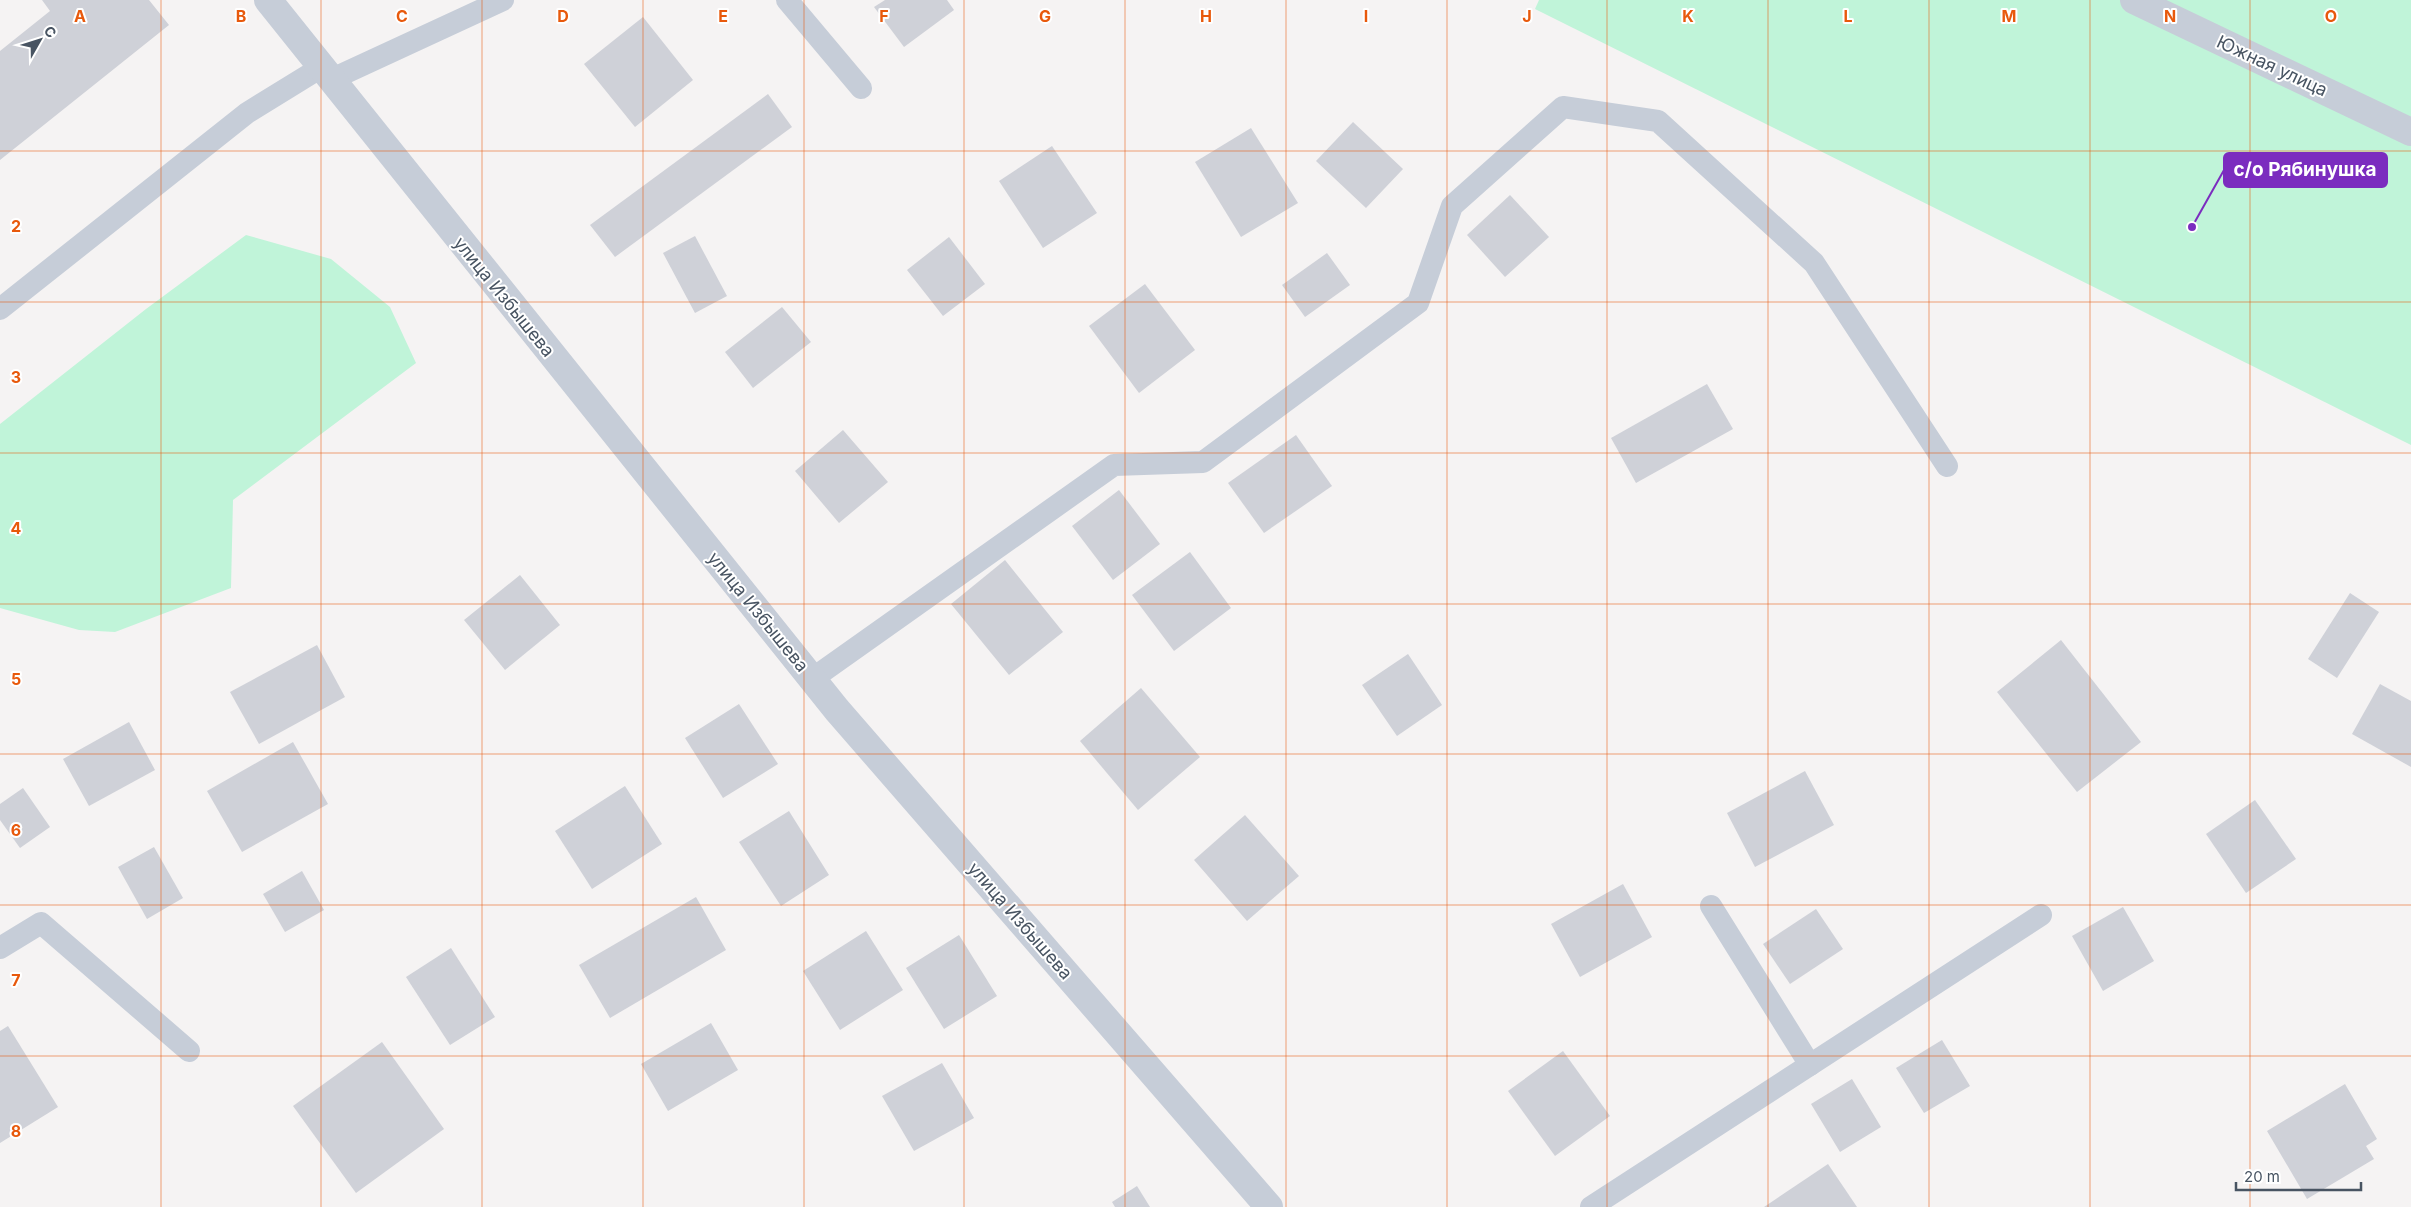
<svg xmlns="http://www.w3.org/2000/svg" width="2411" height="1207" font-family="Inter,sans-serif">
<rect width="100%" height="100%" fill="#f5f3f3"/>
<!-- green -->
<g fill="#c0f4d9">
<polygon points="1539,0 2411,0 2411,445 1535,9"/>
<polygon points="246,235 331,259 390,307 416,363 233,500 231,588 115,632 79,630 0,608 0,424 146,309"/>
</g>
<!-- building -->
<g fill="#cfd1d8">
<polygon points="42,0 149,0 169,25 0,160 0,51 50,11"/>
<polygon points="885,0 947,0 954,10 904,47 874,7"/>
<polygon points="643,17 693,80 635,127 584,64"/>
<polygon points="768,94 792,127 615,257 590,225"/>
<polygon points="1353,122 1403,169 1366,208 1316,161"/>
<polygon points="1251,128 1298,203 1241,237 1195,162"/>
<polygon points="1052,146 1097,213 1043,248 999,181"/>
<polygon points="1510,195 1549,237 1505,277 1467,235"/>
<polygon points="695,236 727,296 695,313 663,253"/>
<polygon points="949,237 985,284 943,316 907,270"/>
<polygon points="1327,253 1350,285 1305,317 1282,285"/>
<polygon points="1145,284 1195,350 1139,393 1089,326"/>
<polygon points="782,307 811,342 753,388 725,352"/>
<polygon points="1707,384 1733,429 1636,483 1611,438"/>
<polygon points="843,430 888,482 839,523 795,471"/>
<polygon points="1296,435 1332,486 1264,533 1228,483"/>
<polygon points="1119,490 1160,544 1113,580 1072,526"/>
<polygon points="1190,552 1231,608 1174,651 1132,595"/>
<polygon points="1005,560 1063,632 1009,675 951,604"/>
<polygon points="520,575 560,625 505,670 464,620"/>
<polygon points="2350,593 2379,612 2337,678 2308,659"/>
<polygon points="2061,640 2141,742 2077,792 1997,692"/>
<polygon points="317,645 345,697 259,744 230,692"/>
<polygon points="1408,654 1442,705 1397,736 1362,685"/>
<polygon points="2380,684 2411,701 2411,767 2352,734"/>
<polygon points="1141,688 1200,757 1138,810 1080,741"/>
<polygon points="739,704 778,764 723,798 685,738"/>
<polygon points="129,722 155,770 89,806 63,759"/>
<polygon points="293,742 328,804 242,852 207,791"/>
<polygon points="1805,771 1834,825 1755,867 1727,813"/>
<polygon points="625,786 662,844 592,889 555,831"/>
<polygon points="23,788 50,827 20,848 0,820 0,804"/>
<polygon points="2255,800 2296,859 2246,893 2206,834"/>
<polygon points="789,811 829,875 781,906 739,842"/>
<polygon points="1245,815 1299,876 1247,921 1194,860"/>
<polygon points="154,847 183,898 147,919 118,867"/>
<polygon points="302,871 324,910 285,932 263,894"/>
<polygon points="1623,884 1652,937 1580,977 1551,924"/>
<polygon points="696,897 726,950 610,1018 579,965"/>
<polygon points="2123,907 2154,961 2103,991 2072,936"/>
<polygon points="1816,909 1843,949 1790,984 1763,944"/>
<polygon points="866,931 903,990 840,1030 803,971"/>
<polygon points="959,935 997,996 944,1029 906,968"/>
<polygon points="451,948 495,1017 450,1045 406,977"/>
<polygon points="711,1023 738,1070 668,1111 641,1064"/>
<polygon points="8,1026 58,1107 0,1143 0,1031"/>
<polygon points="1942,1040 1970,1086 1924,1113 1896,1068"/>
<polygon points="382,1042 444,1129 356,1193 293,1106"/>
<polygon points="1563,1051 1610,1116 1555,1156 1508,1091"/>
<polygon points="942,1063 974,1118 914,1151 882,1096"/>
<polygon points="1852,1079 1881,1127 1840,1152 1811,1104"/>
<polygon points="2345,1084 2377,1139 2366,1146 2374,1159 2307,1199 2267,1131"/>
<polygon points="1828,1164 1857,1207 1764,1207"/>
<polygon points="1137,1186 1150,1207 1115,1207 1112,1202"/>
</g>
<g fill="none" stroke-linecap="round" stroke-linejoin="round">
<!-- service -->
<g stroke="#c6cdd8" stroke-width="22">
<polyline points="787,0 861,88"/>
<polyline points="330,80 503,0"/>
<polyline points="0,309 247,113 320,68"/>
<polyline points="812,679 1114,465 1203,462 1418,303 1452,206 1563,107 1658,121 1814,263 1947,466"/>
<polyline points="1711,906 1810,1065"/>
<polyline points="0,948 41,923 189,1051"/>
<polyline points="1591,1207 2041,915"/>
</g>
<!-- minor -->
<g stroke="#c6cdd8" stroke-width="28">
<polyline points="268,0 837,710 1269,1207"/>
<polyline points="2134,0 2411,132"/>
</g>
</g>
<!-- grid -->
<path fill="none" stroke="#e8590c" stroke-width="1" stroke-opacity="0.55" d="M161,0V1207M321,0V1207M482,0V1207M643,0V1207M804,0V1207M964,0V1207M1125,0V1207M1286,0V1207M1447,0V1207M1607,0V1207M1768,0V1207M1929,0V1207M2090,0V1207M2250,0V1207M0,151H2411M0,302H2411M0,453H2411M0,604H2411M0,754H2411M0,905H2411M0,1056H2411"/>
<g text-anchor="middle" stroke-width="4" stroke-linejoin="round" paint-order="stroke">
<!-- street labels -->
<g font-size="18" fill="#485462" stroke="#fff">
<text transform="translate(2272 66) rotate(25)" y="6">Южная улица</text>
<text transform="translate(504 297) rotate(51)" y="6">улица Избышева</text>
<text transform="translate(758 612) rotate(51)" y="6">улица Избышева</text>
<text transform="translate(1020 921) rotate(49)" y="6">улица Избышева</text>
</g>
</g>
<g font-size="16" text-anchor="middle" font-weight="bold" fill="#e8590c" stroke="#fff" stroke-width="4" stroke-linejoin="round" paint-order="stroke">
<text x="80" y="22">A</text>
<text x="241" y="22">B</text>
<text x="402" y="22">C</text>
<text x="563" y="22">D</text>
<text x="723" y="22">E</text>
<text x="884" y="22">F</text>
<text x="1045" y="22">G</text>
<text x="1206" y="22">H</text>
<text x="1366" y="22">I</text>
<text x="1527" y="22">J</text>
<text x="1688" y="22">K</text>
<text x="1848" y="22">L</text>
<text x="2009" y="22">M</text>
<text x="2170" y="22">N</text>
<text x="2331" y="22">O</text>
<text x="16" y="232">2</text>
<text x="16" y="383">3</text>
<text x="16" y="534">4</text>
<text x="16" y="685">5</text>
<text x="16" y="836">6</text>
<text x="16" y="986">7</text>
<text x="16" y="1137">8</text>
</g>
<!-- callouts -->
<path fill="none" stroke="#7b2cbf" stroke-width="2" d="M2192 227L2224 170"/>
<circle fill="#7b2cbf" stroke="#fff" stroke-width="2" cx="2192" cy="227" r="5"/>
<rect fill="#7b2cbf" stroke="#7b2cbf" stroke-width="2" x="2224" y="153" width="163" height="34" rx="5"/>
<g font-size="19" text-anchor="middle" font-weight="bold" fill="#fff">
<text x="2305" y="176">с/о Рябинушка</text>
</g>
<!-- north arrow -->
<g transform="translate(40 40) rotate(51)" stroke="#ffffff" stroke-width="4" paint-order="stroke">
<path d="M0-4L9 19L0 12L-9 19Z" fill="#485462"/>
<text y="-8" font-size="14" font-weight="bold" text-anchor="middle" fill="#485462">С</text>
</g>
<!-- scale -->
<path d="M2236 1182v8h125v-8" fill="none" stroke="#485462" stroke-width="2.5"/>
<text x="2244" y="1182" font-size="15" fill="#485462" stroke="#ffffff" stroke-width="4" paint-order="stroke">20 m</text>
</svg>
